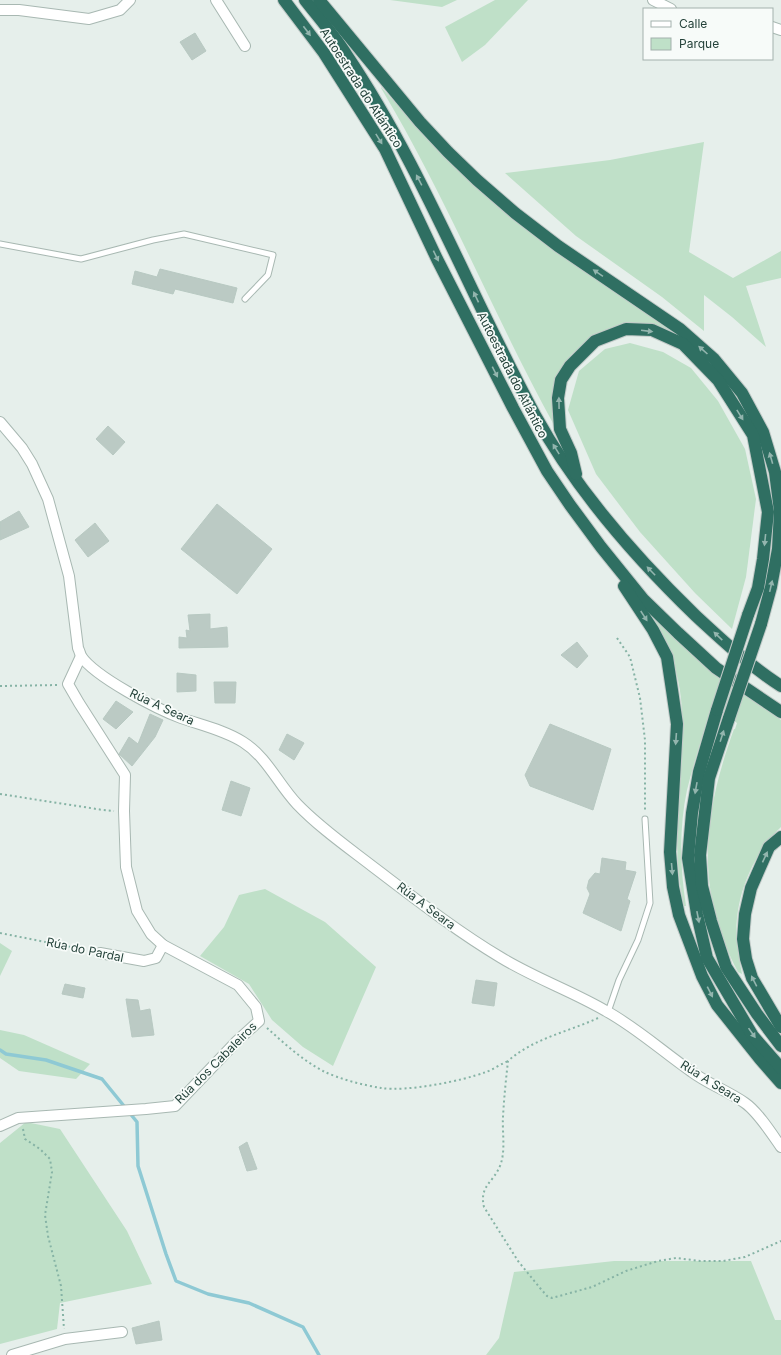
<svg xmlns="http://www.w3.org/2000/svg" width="781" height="1355" font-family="Inter,sans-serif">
<rect width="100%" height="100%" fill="#e6efeb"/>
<!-- green -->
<g fill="#bfe0c8">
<polygon points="390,0 457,0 442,7"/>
<polygon points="495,0 528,0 485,45 462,62 445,27"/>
<path d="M381,87L446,158L497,206L540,239L633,302L680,337L658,330L589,339L571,355L564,366L552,402L554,425C493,314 446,196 381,88Z"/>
<polygon points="704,142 689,252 733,278 781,251 781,278 746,286 766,347 732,317 704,295 704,331 662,297 576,236 505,173 610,160"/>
<polygon points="630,343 663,352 691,368 718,401 745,449 756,499 746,577 732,629 695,593 640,532 596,474 568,410 579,371 605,349"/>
<path d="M653,617L695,657L711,670L781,720V827C752,854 733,901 737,941C738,952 740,963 742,974L738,972C694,888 703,815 734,729H735L737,723L712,704C704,733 694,761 687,790C679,827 680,868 686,906H684C674,862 677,818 680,773C682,746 684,718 680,691C676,664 666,641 653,617Z"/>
<polygon points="265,889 325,922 376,967 333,1066 303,1047 272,1020 249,984 200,956 224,927 239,895"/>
<polygon points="0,943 12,951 0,976"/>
<polygon points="0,1030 24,1035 90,1064 76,1079 19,1071 0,1058"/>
<polygon points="26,1122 60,1129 127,1231 152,1284 60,1303 57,1329 0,1344 0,1143"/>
<polygon points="614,1261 751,1261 775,1320 781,1320 781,1355 486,1355 499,1338 514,1272"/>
</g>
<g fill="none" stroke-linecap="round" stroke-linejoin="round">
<!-- stream -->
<polyline stroke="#8ec9d4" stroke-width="3.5" points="0,1050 6,1054 46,1060 102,1079 137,1122 138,1166 166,1254 176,1281 208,1294 249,1303 303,1327 319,1355"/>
</g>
<!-- building -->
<g fill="#bbcac4" stroke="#b8c9c2">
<polygon points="195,33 206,51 192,60 180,42"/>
<polygon points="160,269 237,288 233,303 175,289 173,294 132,284 135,271 157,277"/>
<polygon points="108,426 125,442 113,455 96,439"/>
<polygon points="217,504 272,549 237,594 181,549"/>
<polygon points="19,511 29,527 0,540 0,522"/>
<polygon points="95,523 109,541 88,557 75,540"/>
<polygon points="210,614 210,629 227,627 228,647 179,648 179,637 187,638 186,630 190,631 188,615"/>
<polygon points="577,642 588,656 577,668 561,655"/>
<polygon points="177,673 196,675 196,691 177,692"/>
<polygon points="214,682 236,682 235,703 215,703"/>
<polygon points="116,701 133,712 116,729 103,719"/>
<polygon points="150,714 163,720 155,737 132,766 119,754 129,737 138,744"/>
<polygon points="550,724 611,749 593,810 530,786 525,775"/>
<polygon points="287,734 304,743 294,760 279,750"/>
<polygon points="231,781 250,788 241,816 222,810"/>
<polygon points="602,858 626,862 625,870 636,872 627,899 630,901 621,931 583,913 590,894 587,888 589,880 595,873 600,874"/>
<polygon points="476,980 497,983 494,1006 472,1003"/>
<polygon points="65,984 85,988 83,998 62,994"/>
<polygon points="126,999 138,1000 140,1011 150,1009 154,1035 132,1037"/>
<polygon points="247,1142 257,1169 247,1171 239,1147"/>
<polygon points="159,1321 162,1340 136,1344 132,1328"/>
</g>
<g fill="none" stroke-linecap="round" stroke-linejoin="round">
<!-- lane casing -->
<g stroke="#a8b8b2" stroke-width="7">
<g id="lane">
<polyline points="0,244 81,259 153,240 184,234 273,255 268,275 245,299"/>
<polyline points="608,1012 619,980 638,940 650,903 645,819"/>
</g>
</g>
<!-- street casing -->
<g stroke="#a8b8b2" stroke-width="12">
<g id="street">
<polyline points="216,0 245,46"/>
<polyline points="653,0 671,9"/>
<polyline points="0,10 19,10 89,19 120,10 130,0"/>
<polyline points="772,27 781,30"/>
<path d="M0,422L22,448L32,464L48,499L69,576L78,648C79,650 80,653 81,656C95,677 157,709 181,718C201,725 224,730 243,742C267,757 278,784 297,804C319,827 346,846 372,866C413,897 455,930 500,957C534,978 572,991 606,1011C637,1028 663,1052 692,1072C708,1084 728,1091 745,1103C758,1112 772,1134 781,1147"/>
<polyline points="100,953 144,961 156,958 163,945"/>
<polyline points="0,1126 18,1118 146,1109 175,1106 237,1041 259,1021 256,1007 238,985 163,945 151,934 137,911 126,867 124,811 125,775 79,703 68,684 81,656"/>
<polyline points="12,1355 65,1339 122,1332"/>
</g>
</g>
<!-- highway casing -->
<g stroke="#c2cac8" stroke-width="14">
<g id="highway">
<polyline points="284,0 324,53 385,149 437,259 513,408 547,471 570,505 601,547 643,599 678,633 716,668 781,712"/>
<path d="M305,0C319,18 334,35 346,54C422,167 470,295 535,415C575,488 636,558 696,616C723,641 750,666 781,686"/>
<polyline points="319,0 420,122 448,152 477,180 515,213 558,246 680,329 714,359 742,393 763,432 775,472 780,511 778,549 771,587 761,624"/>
<polyline points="576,474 571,453 560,429 558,398 561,380 570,366 595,341 626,329 652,330 683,344 718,380 753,435 768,512 763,559 758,588 748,615"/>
<polyline points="624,586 653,630 667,657 672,690 677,724 670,852 673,887 679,915 702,976 717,1005 760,1059 781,1083"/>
<polyline points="717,710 699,772 692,813 688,858 697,914 707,958 753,1036 781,1068"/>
<polyline points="729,718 709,778 700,855 702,886 711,921 726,967 757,1014 781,1046"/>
<polyline points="781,837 769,847 751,888 745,914 743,939 746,959 752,978 781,1027"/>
</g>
</g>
<!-- path -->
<g stroke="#86b3a5" stroke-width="2" stroke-dasharray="2 3" stroke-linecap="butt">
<polyline points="617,638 630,657 640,698 645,740 645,811"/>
<polyline points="0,686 59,685"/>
<polyline points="0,794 103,810 114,811"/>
<polyline points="0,933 91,951"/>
<path d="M598,1018C568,1032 534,1038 508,1061C506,1079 504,1098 503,1117C502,1132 506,1151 500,1166C493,1183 479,1186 484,1207L518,1261L540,1288L547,1296L552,1298L592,1287L626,1271L658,1261L676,1258L700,1261H723L745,1257L781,1241"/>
<path d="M267,1028C284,1043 302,1060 323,1071C339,1079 363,1085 381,1088C407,1092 462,1081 486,1072C494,1069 501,1064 508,1061"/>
<polyline points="23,1129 25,1139 40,1149 50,1159 52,1172 45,1215 48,1236 61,1286 64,1329"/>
</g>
<!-- lane -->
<use href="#lane" stroke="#fff" stroke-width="5"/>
<!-- street -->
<use href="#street" stroke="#fff" stroke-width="10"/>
<!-- highway -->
<use href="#highway" stroke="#2f6f62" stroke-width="12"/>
<!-- highway-bridge casing -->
<g stroke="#c2cac8" stroke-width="14" stroke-linecap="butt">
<g id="highway-bridge">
<polyline points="717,710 748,615"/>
<polyline points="729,718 761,624"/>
</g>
</g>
<!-- highway-bridge -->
<use href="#highway-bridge" stroke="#2f6f62" stroke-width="12"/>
</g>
<!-- one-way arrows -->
<defs><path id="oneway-solid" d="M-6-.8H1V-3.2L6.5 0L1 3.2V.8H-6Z"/></defs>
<g fill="#93b5ae">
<use href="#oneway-solid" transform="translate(307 31) rotate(53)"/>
<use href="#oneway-solid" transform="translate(379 139) rotate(58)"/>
<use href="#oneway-solid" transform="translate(419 180) rotate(-118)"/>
<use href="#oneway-solid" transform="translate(436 256) rotate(64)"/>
<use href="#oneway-solid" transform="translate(598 273) rotate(-146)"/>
<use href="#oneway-solid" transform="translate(476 297) rotate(-115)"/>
<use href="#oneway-solid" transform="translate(647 331) rotate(7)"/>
<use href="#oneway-solid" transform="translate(703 350) rotate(-138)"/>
<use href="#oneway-solid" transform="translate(495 372) rotate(63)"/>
<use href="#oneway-solid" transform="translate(559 403) rotate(-91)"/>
<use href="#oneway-solid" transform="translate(740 415) rotate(58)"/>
<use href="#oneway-solid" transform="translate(556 449) rotate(-122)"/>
<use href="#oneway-solid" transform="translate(771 458) rotate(-106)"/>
<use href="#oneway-solid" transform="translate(765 540) rotate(96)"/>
<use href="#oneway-solid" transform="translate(651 571) rotate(-134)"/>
<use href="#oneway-solid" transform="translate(771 586) rotate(-77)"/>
<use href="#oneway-solid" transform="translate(644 616) rotate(57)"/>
<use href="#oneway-solid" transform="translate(718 636) rotate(-136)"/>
<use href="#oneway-solid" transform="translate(722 736) rotate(-72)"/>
<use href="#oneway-solid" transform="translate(676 739) rotate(94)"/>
<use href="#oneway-solid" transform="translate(696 788) rotate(100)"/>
<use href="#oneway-solid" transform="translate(765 857) rotate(-65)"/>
<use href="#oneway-solid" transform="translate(672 869) rotate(85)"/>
<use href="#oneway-solid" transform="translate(698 917) rotate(79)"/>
<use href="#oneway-solid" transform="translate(754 981) rotate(-117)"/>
<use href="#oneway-solid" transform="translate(710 992) rotate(63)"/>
<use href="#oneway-solid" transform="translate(752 1033) rotate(55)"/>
</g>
<g text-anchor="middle" stroke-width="3.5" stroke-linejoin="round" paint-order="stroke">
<!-- street labels -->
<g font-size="12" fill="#24423a" stroke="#f7fbf9">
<text transform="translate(361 88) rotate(57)" y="4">Autoestrada do Atlántico</text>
<text transform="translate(512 375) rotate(63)" y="4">Autoestrada do Atlántico</text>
<text transform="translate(162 707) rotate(25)" y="4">Rúa A Seara</text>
<text transform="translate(426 906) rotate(37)" y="4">Rúa A Seara</text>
<text transform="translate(85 950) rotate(12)" y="4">Rúa do Pardal</text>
<text transform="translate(216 1063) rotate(-45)" y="4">Rúa dos Cabaleiros</text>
<text transform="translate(711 1082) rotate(32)" y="4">Rúa A Seara</text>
</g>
</g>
<!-- legend -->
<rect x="643" y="8" width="130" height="52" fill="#f7fbf9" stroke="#a3b1ad"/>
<rect x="651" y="21" width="20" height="6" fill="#ffffff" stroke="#a3b1ad"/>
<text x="679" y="28" font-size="12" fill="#24423a">Calle</text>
<rect x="651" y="38" width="20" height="12" fill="#bfe0c8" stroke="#a3b1ad"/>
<text x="679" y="48" font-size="12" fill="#24423a">Parque</text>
</svg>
